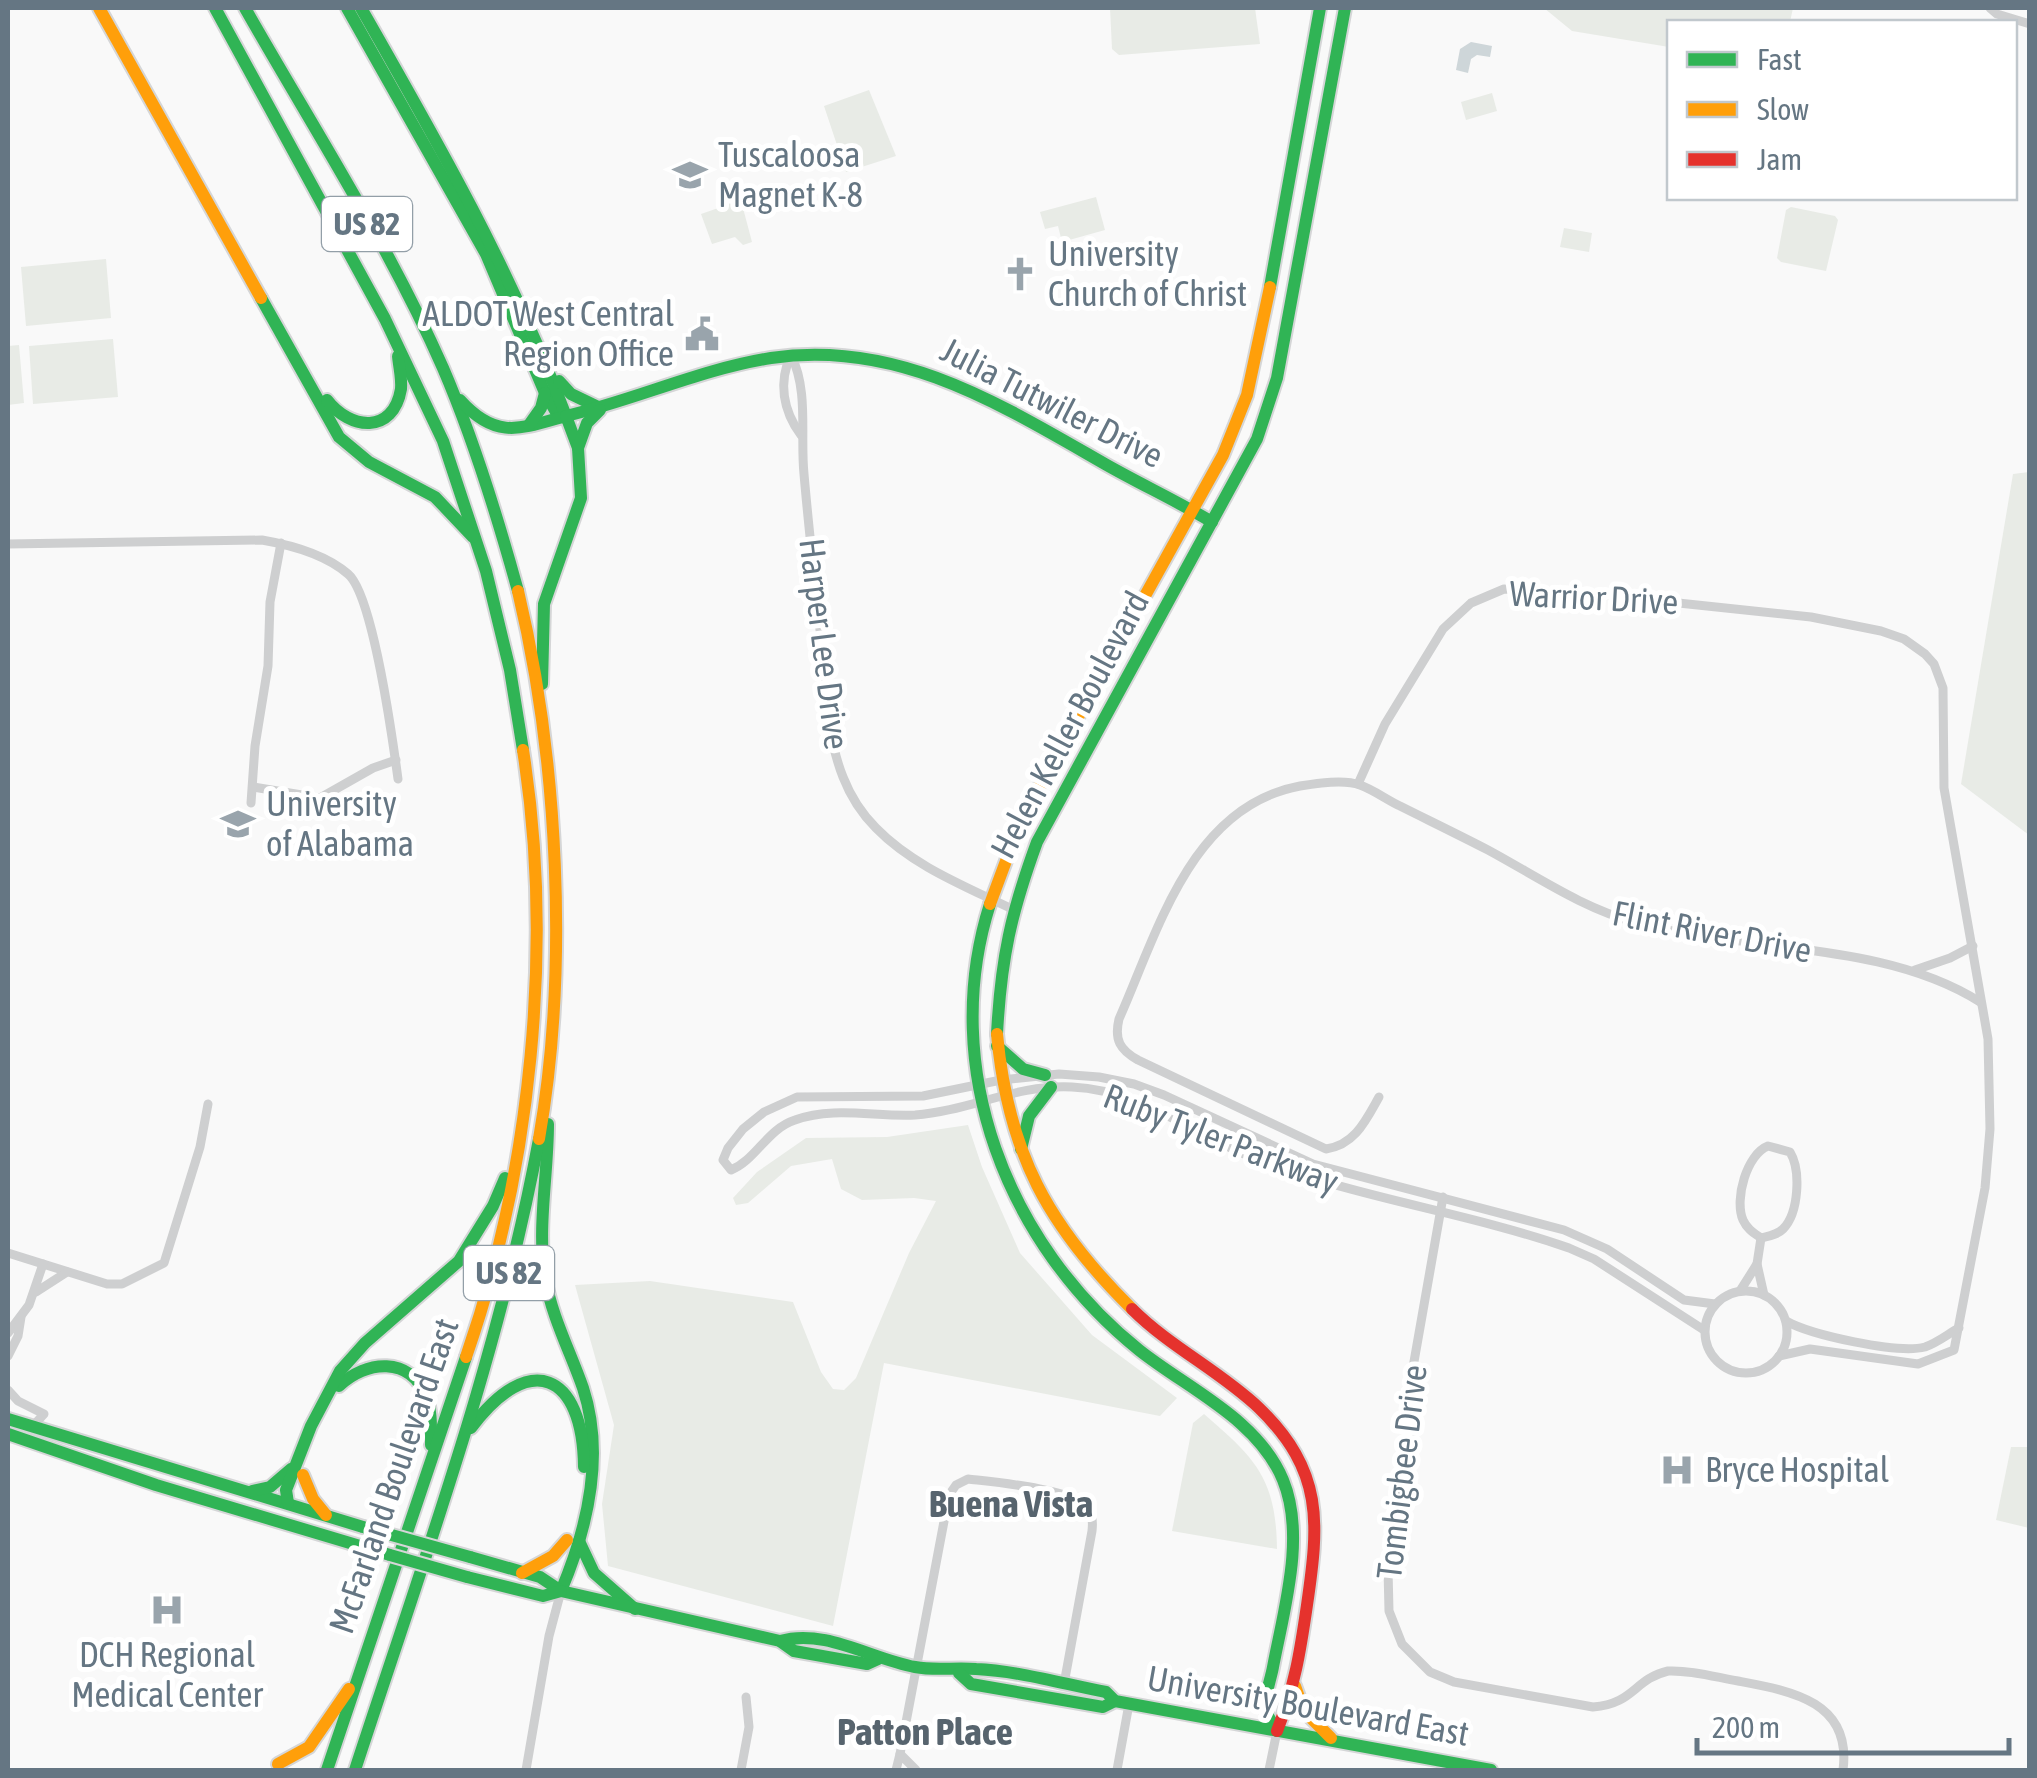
<svg xmlns="http://www.w3.org/2000/svg" width="2037" height="1778" font-family="'Asap Condensed',sans-serif">
<rect width="100%" height="100%" fill="#f9f9f9"/>
<!-- green -->
<g fill="#e8ebe6">
<polygon points="1110,8 1255,8 1260,44 1119,55 1112,49"/>
<polygon points="1544,8 1793,8 1790,22 1670,22 1669,47 1572,31"/>
<polygon points="869,90 896,156 846,172 824,106"/>
<polygon points="1492,93 1497,111 1466,120 1461,102"/>
<polygon points="732,188 739,193 752,242 743,245 735,237 712,244 701,214 724,206 726,195"/>
<polygon points="1096,197 1105,230 1062,242 1058,226 1045,229 1040,212"/>
<polygon points="1791,207 1835,216 1838,220 1826,271 1781,262 1777,258 1786,210"/>
<polygon points="1564,228 1592,233 1589,252 1560,247"/>
<polygon points="106,259 111,318 26,326 21,267"/>
<polygon points="113,339 118,397 33,404 29,346"/>
<polygon points="19,345 24,403 8,405 8,346"/>
<polygon points="2029,472 2030,472 2029,843 2029,835 1961,784 2013,474"/>
<polygon points="968,1125 982,1167 1020,1253 1092,1335 1177,1398 1160,1416 884,1363 833,1626 608,1566 602,1504 614,1425 575,1285 650,1281 793,1302 821,1372 833,1389 844,1390 856,1378 909,1253 936,1201 914,1198 862,1200 841,1189 832,1159 791,1166 748,1203 736,1205 733,1198 757,1172 806,1138 887,1137"/>
<path d="M1204,1414C1255,1458 1276,1478 1277,1549L1172,1531L1193,1423Z"/>
<polygon points="2011,1447 2029,1447 2029,1528 1996,1520"/>
</g>
<!-- water -->
<polygon fill="#ced6d9" points="1471,42 1492,46 1490,57 1477,55 1471,59 1468,73 1456,70 1460,49"/>
<g fill="none" stroke-linecap="round" stroke-linejoin="round">
<!-- fast casing -->
<g stroke="#d5d6d7" stroke-width="16">
<g id="fast">
<polyline points="215,8 385,319 443,441 486,571 510,670 523,750"/>
<path d="M245,8C312,126 388,243 443,368C474,440 497,515 518,591"/>
<polyline points="347,8 486,254 545,393 556,412 566,416"/>
<path d="M361,8C437,141 512,272 566,416"/>
<polyline points="1270,287 1320,8"/>
<polyline points="261,298 339,437 369,462 435,497 473,537"/>
<polyline points="559,381 571,394 600,408"/>
<path d="M327,400C350,430 393,435 401,389C402,378 399,367 398,356"/>
<path d="M460,400C496,440 520,429 566,416L578,448L581,498L544,604L542,684"/>
<path d="M566,416C635,400 701,369 771,358C897,339 1000,404 1105,464C1140,484 1177,501 1212,522"/>
<polyline points="529,425 541,408 545,393"/>
<polyline points="578,448 587,423 600,410"/>
<path d="M990,904C938,1068 1007,1244 1139,1350C1188,1389 1258,1419 1283,1480C1306,1536 1284,1609 1273,1667C1271,1679 1263,1699 1266,1711C1268,1718 1274,1725 1277,1731"/>
<path d="M997,1034C1001,958 1011,913 1037,842L1257,439L1277,378L1345,8"/>
<polyline points="997,1046 1023,1069 1045,1075"/>
<path d="M548,1124C548,1175 537,1227 545,1278C552,1317 570,1351 583,1388C605,1455 588,1527 561,1591"/>
<polyline points="1021,1149 1029,1116 1051,1087"/>
<path d="M339,1386C366,1360 410,1356 426,1396C432,1411 431,1429 431,1445"/>
<polyline points="8,1419 363,1527"/>
<path d="M471,1428C529,1350 583,1372 584,1467"/>
<polyline points="8,1434 156,1485 390,1555"/>
<polyline points="252,1491 270,1487 291,1469"/>
<polyline points="288,1503 286,1490 311,1426 340,1371 365,1343 459,1261 493,1206 505,1178"/>
<polyline points="579,1541 594,1573 635,1609"/>
<polyline points="470,1557 540,1577 561,1591 780,1641 794,1651 867,1664 878,1659"/>
<polyline points="467,1577 543,1596 561,1591"/>
<path d="M780,1641C825,1628 871,1659 915,1667C936,1671 955,1667 976,1669C1019,1671 1064,1684 1106,1692L1115,1701L1491,1770"/>
<polyline points="959,1673 971,1684 1103,1707 1115,1701"/>
<polyline points="327,1770 466,1357"/>
<path d="M355,1770C423,1562 499,1355 539,1139"/>
</g>
</g>
<!-- slow casing -->
<g stroke="#d5d6d7" stroke-width="16">
<g id="slow">
<polyline points="99,8 261,298"/>
<path d="M518,591C558,758 569,969 539,1139"/>
<polyline points="990,904 1016,834 1038,789 1223,455 1247,395 1270,287"/>
<path d="M997,1034C1008,1153 1048,1226 1132,1309"/>
<path d="M466,1357C531,1170 554,946 523,750"/>
<polyline points="303,1475 313,1499 326,1515"/>
<polyline points="522,1573 553,1556 567,1540"/>
<polyline points="1295,1686 1304,1711 1331,1738"/>
<polyline points="278,1764 309,1747 349,1689"/>
</g>
</g>
<!-- jam casing -->
<g stroke="#d5d6d7" stroke-width="16">
<path id="jam" d="M1132,1309C1170,1347 1220,1371 1259,1408C1324,1471 1319,1523 1307,1605C1300,1653 1295,1685 1277,1731"/>
</g>
<!-- street -->
<g stroke="#cecfd0" stroke-width="9">
<polyline points="1990,8 1997,14 2030,24"/>
<path d="M791,355C809,391 800,435 804,474C809,533 816,591 822,649C826,691 827,737 843,777C850,795 862,814 876,828C913,866 965,886 1012,909"/>
<path d="M791,355C778,382 783,411 801,435"/>
<path d="M8,544L262,540C291,545 325,554 348,574C373,595 393,742 398,779"/>
<polyline points="1358,784 1385,724 1443,629 1471,603 1504,589 1584,593 1811,617 1881,631 1904,639 1925,654 1934,664 1943,688 1944,788 1988,1039 1990,1129 1985,1188 1954,1350 1918,1364 1810,1349 1779,1356"/>
<polyline points="253,787 320,798 373,768 396,760"/>
<polyline points="251,803 255,746 268,666 270,602 281,543"/>
<polyline points="1915,970 1950,958 1973,946"/>
<path d="M1379,1097C1366,1120 1355,1145 1326,1149L1138,1060C1120,1050 1114,1040 1119,1019C1158,931 1191,806 1300,786C1318,783 1344,779 1360,785C1374,790 1387,800 1400,806C1430,821 1459,835 1488,850C1538,877 1582,908 1637,923C1747,952 1884,941 1980,1002"/>
<path d="M1768,1146L1790,1152C1801,1170 1799,1213 1783,1229C1777,1235 1769,1236 1761,1238C1754,1233 1747,1229 1743,1220C1734,1199 1747,1154 1768,1146Z"/>
<path d="M1443,1197L1412,1373V1450L1393,1537L1388,1569L1389,1611L1402,1644L1430,1672L1454,1682L1593,1707C1634,1704 1634,1679 1668,1671C1691,1670 1715,1677 1738,1681C1791,1691 1852,1701 1843,1770"/>
<polyline points="1761,1238 1757,1264 1764,1295"/>
<polyline points="8,1253 107,1284 122,1284 164,1263 200,1147 208,1104"/>
<polyline points="1740,1291 1757,1264"/>
<circle cx="1746" cy="1332" r="41"/>
<polyline points="36,1292 67,1272"/>
<path d="M1786,1321C1811,1335 1897,1354 1925,1347C1937,1343 1948,1334 1959,1328"/>
<path d="M1704,1330L1594,1259L1569,1248C1466,1212 1356,1198 1254,1158C1192,1134 1141,1090 1072,1087C1017,1084 969,1111 915,1115C875,1117 833,1106 795,1120C767,1129 756,1160 731,1170L723,1160L728,1148L743,1129L764,1112L797,1097L923,1096L1001,1080L1059,1074L1099,1077L1134,1084L1164,1095L1313,1164L1564,1230L1607,1249L1684,1300L1715,1304"/>
<polyline points="8,1333 29,1305 43,1264"/>
<polyline points="8,1356 18,1336 21,1317"/>
<polyline points="8,1390 18,1401 44,1414 32,1427"/>
<path d="M900,1754L949,1495L956,1485L968,1479C993,1482 1073,1489 1088,1507C1093,1514 1093,1522 1092,1531L1064,1684"/>
<polyline points="526,1770 549,1636 561,1591"/>
<polyline points="741,1770 749,1727 746,1697"/>
<polyline points="896,1770 900,1754 916,1770"/>
<polyline points="1117,1770 1129,1704"/>
<polyline points="1269,1770 1277,1731"/>
</g>
<!-- fast -->
<use href="#fast" stroke="#30b455" stroke-width="12"/>
<!-- slow -->
<use href="#slow" stroke="#ff9f0a" stroke-width="12"/>
<!-- jam -->
<use href="#jam" stroke="#e5322d" stroke-width="12"/>
<!-- fast-bridge casing -->
<g stroke="#d5d6d7" stroke-width="16" stroke-linecap="butt">
<g id="fast-bridge">
<polyline points="363,1527 470,1557"/>
<polyline points="390,1555 467,1577"/>
</g>
</g>
<!-- fast-bridge -->
<use href="#fast-bridge" stroke="#30b455" stroke-width="12"/>
</g>
<!-- icons -->
<defs>
<g id="school-bare" transform="scale(2.7)"><path d="M0-5L7-2L0 1L-7-2ZM-4 1L0 2.5L4 1V4Q0 6-4 4Z" fill="#99a4ac" stroke="#fff" stroke-width="2.5" paint-order="stroke"/></g>
<g id="church-bare" transform="scale(2.7)"><path d="M-1.2-6h2.4v3.5h3.3v2.4h-3.3V6h-2.4V-.1h-3.3v-2.4h3.3Z" fill="#99a4ac" stroke="#fff" stroke-width="2.5" paint-order="stroke"/></g>
<g id="civic-bare" transform="scale(2.7)"><path d="M-.6-6.5H3V-4.5H.6V-3L4-1V1h2V6H-6V1h2V-1L-.6-3ZM-1.2 2.5V6h2.4V2.5Z" fill="#99a4ac" stroke="#fff" stroke-width="2.5" paint-order="stroke"/></g>
<g id="university-bare" transform="scale(2.7)"><path d="M0-5L7-2L0 1L-7-2ZM-4 1L0 2.5L4 1V4Q0 6-4 4Z" fill="#99a4ac" stroke="#fff" stroke-width="2.5" paint-order="stroke"/></g>
<g id="hospital-bare" transform="scale(2.7)"><path d="M-5-5h3v3.5h4V-5h3V5h-3V1.5h-4V5h-3Z" fill="#99a4ac" stroke="#fff" stroke-width="2.5" paint-order="stroke"/></g>
</defs>
<g fill-rule="evenodd">
<use href="#school-bare" x="690" y="175"/>
<use href="#church-bare" x="1020" y="274"/>
<use href="#civic-bare" x="702" y="334"/>
<use href="#university-bare" x="238" y="824"/>
<use href="#hospital-bare" x="1677" y="1470"/>
<use href="#hospital-bare" x="167" y="1610"/>
</g>
<g text-anchor="middle" stroke-width="10" stroke-linejoin="round" paint-order="stroke">
<!-- shield labels -->
<g fill="#fff" stroke="#939fa8" stroke-width="2.5">
<rect x="322" y="197" width="90" height="54" rx="8"/>
<rect x="464" y="1246" width="90" height="54" rx="8"/>
</g>
<g font-size="32" font-weight="bold" fill="#657683">
<text x="367" y="235">US 82</text>
<text x="509" y="1284">US 82</text>
</g>
<!-- poi labels -->
<g font-size="35" fill="#657683" stroke="#fff" text-anchor="start">
<text x="718" y="167">Tuscaloosa<tspan x="718" dy="40">Magnet K-8</tspan></text>
<text x="1048" y="266">University<tspan x="1048" dy="40">Church of Christ</tspan></text>
<text x="674" y="326" text-anchor="end">ALDOT West Central<tspan x="674" dy="40">Region Office</tspan></text>
<text x="266" y="816">University<tspan x="266" dy="40">of Alabama</tspan></text>
<text x="1705" y="1482">Bryce Hospital</text>
<text x="167" y="1667" text-anchor="middle">DCH Regional<tspan x="167" dy="40">Medical Center</tspan></text>
</g>
<!-- street labels -->
<g font-size="35" fill="#657683" stroke="#fff">
<text transform="translate(1052 403) rotate(27)" y="12">Julia Tutwiler Drive</text>
<text transform="translate(1594 598) rotate(3)" y="12">Warrior Drive</text>
<text transform="translate(824 644) rotate(83)" y="12">Harper Lee Drive</text>
<text transform="translate(1070 725) rotate(-62)" y="12">Helen Keller Boulevard</text>
<text transform="translate(1712 932) rotate(11)" y="12">Flint River Drive</text>
<text transform="translate(1221 1139) rotate(21)" y="12">Ruby Tyler Parkway</text>
<text transform="translate(1402 1472) rotate(-83)" y="12">Tombigbee Drive</text>
<text transform="translate(394 1476) rotate(-71)" y="12">McFarland Boulevard East</text>
<text transform="translate(1308 1706) rotate(10)" y="12">University Boulevard East</text>
</g>
<!-- neighbourhood labels -->
<g font-size="38" font-weight="bold" fill="#57646e" stroke="#fff">
<text x="1011" y="1517">Buena Vista</text>
<text x="925" y="1745">Patton Place</text>
</g>
</g>
<!-- border -->
<rect width="2037" height="1778" fill="none" stroke="#657683" stroke-width="20"/>
<!-- legend -->
<rect x="1667" y="20" width="350" height="180" fill="#ffffff" stroke="#c1c8cd" stroke-width="2.5"/>
<rect x="1687" y="52" width="50" height="15" fill="#30b455" stroke="#c1c8cd" stroke-width="2.5"/>
<text x="1757" y="70" font-size="30" fill="#657683">Fast</text>
<rect x="1687" y="102" width="50" height="15" fill="#ff9f0a" stroke="#c1c8cd" stroke-width="2.5"/>
<text x="1757" y="120" font-size="30" fill="#657683">Slow</text>
<rect x="1687" y="152" width="50" height="15" fill="#e5322d" stroke="#c1c8cd" stroke-width="2.5"/>
<text x="1757" y="170" font-size="30" fill="#657683">Jam</text>
<!-- scale -->
<path d="M1697 1738v15h312v-15" fill="none" stroke="#657683" stroke-width="5"/>
<text x="1712" y="1738" font-size="30" fill="#657683" stroke="#ffffff" stroke-width="8" paint-order="stroke">200 m</text>
</svg>
